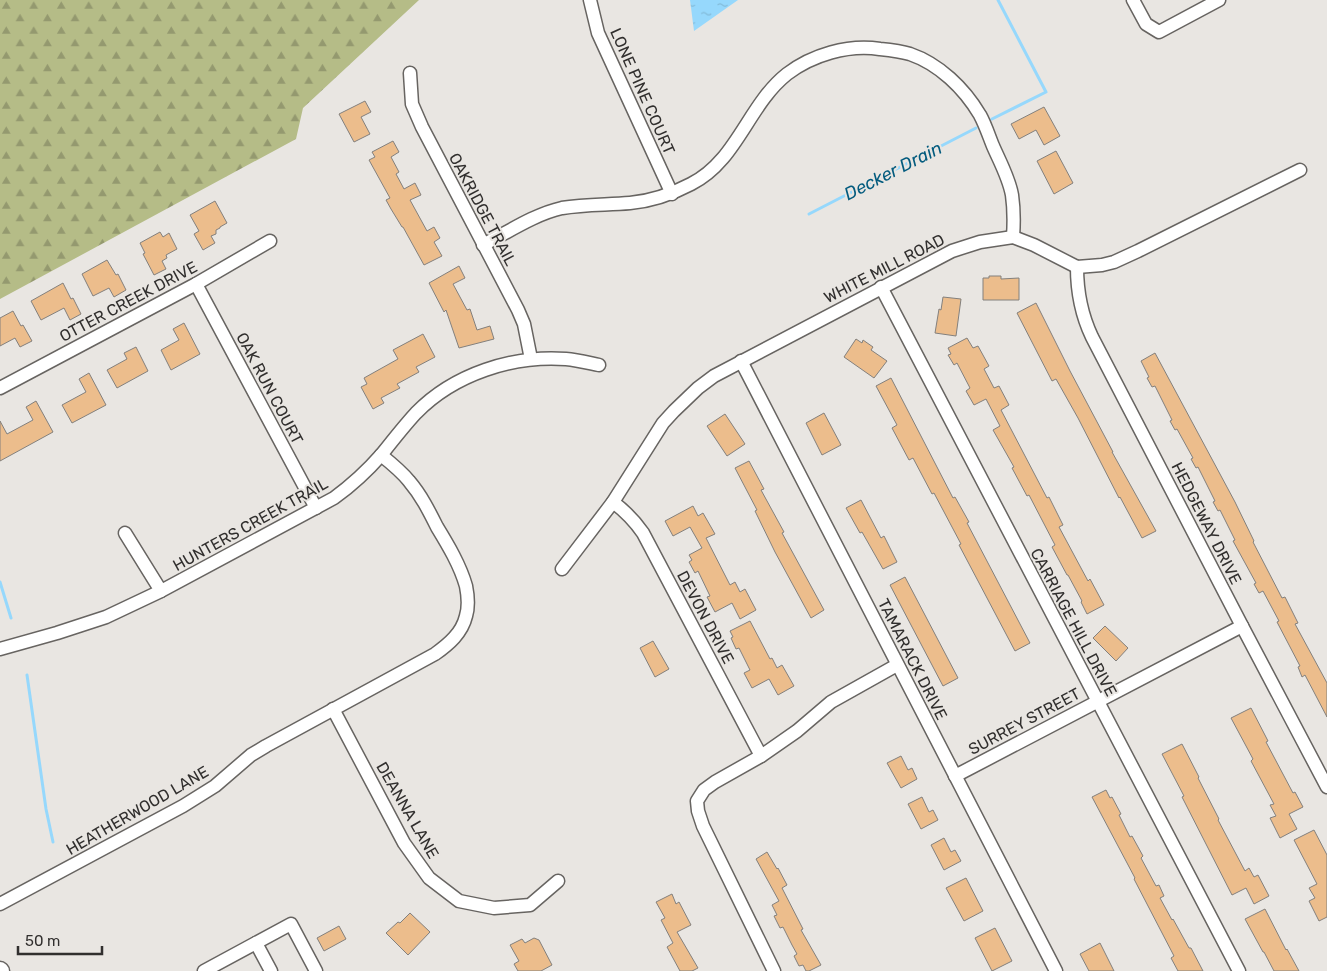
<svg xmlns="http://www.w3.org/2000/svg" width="1327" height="971" font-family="Rubik,sans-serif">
<defs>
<pattern id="forest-firs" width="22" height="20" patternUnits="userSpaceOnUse" patternTransform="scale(1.25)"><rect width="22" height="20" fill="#b5bc87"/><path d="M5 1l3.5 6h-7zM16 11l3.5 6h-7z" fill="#94996f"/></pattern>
<pattern id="water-ripples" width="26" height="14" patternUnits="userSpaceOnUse" patternTransform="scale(1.25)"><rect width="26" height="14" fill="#96d8fc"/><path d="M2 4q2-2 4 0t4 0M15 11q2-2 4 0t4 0" fill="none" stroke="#82bad8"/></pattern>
</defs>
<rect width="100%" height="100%" fill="#e9e6e2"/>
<!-- forest -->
<polygon fill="url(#forest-firs)" points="0,0 419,0 303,108 296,139 0,299"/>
<!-- water -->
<polygon fill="url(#water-ripples)" points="690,0 738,0 694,31"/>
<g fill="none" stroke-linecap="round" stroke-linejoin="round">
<!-- stream -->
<g stroke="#96d8fc" stroke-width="3">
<polyline points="992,119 1046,92 998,0"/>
<polyline points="809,214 976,128"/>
<polyline points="0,582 11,618"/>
<polyline points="27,675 46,809 53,842"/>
</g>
</g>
<!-- building -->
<g fill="#ecbd8c" stroke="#83807d">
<polygon points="365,101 371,112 361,117 370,134 354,142 339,114"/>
<polygon points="1044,107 1060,136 1044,145 1036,130 1019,139 1011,124"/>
<polygon points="393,141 399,152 391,157 399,172 396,174 404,189 415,183 421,195 410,200 427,231 434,227 440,238 434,242 442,256 424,265 403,227 402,227 391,209 386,200 390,198 369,160 375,157 372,152"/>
<polygon points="1056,151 1073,183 1054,194 1037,161"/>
<polygon points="215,201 227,223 220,227 220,228 216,230 216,234 211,236 215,243 203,250 194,234 199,231 190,215"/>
<polygon points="160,232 163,237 169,233 177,249 166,255 167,258 162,261 166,269 154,275 143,254 145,253 140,243"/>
<polygon points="107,260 116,275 118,274 126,290 114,297 109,288 93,296 82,274"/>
<polygon points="459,266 465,278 453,284 467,310 470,309 477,330 490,326 494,339 459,348 446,310 444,312 429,283"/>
<polygon points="989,276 1001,276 1001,279 1019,278 1019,300 983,300 983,278 989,278"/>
<polygon points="63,283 71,299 73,298 81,314 70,320 64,308 41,320 31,301"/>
<polygon points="943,297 961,299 956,336 935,333 939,309 941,310"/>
<polygon points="1036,303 1070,371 1113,452 1112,452 1156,531 1142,538 1120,497 1119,498 1078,418 1056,379 1052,381 1017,313"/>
<polygon points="13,311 21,326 23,325 32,341 20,347 15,338 0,346 0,318"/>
<polygon points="184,323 200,354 171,370 161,350 179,340 173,329"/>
<polygon points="423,334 435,357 416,367 419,372 397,384 400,388 381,398 384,403 373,409 361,387 367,384 364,378 398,359 393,350"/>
<polygon points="967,338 973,348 978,346 989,366 984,369 994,388 999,386 1009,405 1001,410 1047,498 1049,497 1063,525 1059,527 1088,581 1090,579 1104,605 1087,614 1081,602 1082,601 1068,575 1067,575 1052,547 1055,545 1029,495 1027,496 1012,468 1014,467 993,430 1000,426 986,399 974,405 966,391 970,388 957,363 954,365 948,355 951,354 948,348"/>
<polygon points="856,339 862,343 863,340 873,347 871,350 887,361 874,378 844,357"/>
<polygon points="136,347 148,371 117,388 107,370 127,359 124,353"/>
<polygon points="1155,353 1235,502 1254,541 1253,542 1282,598 1285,597 1298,623 1295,624 1327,683 1327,717 1305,675 1302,677 1298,667 1300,666 1277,622 1279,621 1263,591 1259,593 1254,584 1256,583 1233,541 1235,540 1220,510 1218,511 1213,502 1215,501 1198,467 1196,468 1191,459 1193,458 1177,429 1175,430 1170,421 1172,420 1155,386 1152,387 1147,378 1149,377 1141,361"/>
<polygon points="89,373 106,405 72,423 62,405 86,392 79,379"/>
<polygon points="891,378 953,498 955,497 969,522 967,523 1030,643 1015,651 959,545 961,544 934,493 932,494 913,458 909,460 892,428 897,425 876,386"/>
<polygon points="36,401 53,432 0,461 0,421 7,434 33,420 26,407"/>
<polygon points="824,413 841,445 822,455 806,423"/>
<polygon points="725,414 745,444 727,456 707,426"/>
<polygon points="749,461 764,489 761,490 784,532 782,533 824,610 811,618 775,552 755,511 757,510 735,468"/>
<polygon points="861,500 881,538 884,536 897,562 883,569 862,532 860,533 846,508"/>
<polygon points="693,506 698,516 703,513 715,534 706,538 730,585 735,582 740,592 745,589 756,610 740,619 732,603 715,612 707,597 710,596 698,571 695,573 689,562 692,560 689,555 702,548 690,527 673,536 665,521"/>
<polygon points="905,577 958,678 943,686 890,585"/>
<polygon points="750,621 770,659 772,658 777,668 782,665 794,686 778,695 769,679 752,688 744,673 750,670 739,648 736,649 731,638 733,637 730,631"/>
<polygon points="1105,626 1128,648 1116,661 1093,638"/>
<polygon points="653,641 669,669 655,677 640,648"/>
<polygon points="1251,708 1268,741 1266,742 1293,793 1295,792 1303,807 1289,814 1297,829 1280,838 1270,818 1276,816 1270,805 1274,804 1251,761 1253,759 1231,718"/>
<polygon points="1182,744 1199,777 1198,778 1219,819 1218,820 1245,871 1249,868 1254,877 1258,875 1269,896 1254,904 1246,888 1232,895 1182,797 1184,796 1162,754"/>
<polygon points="901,756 908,770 912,768 917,779 901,788 887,763"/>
<polygon points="1106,790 1110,798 1112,797 1121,814 1119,815 1130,837 1132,836 1143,856 1141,858 1156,886 1159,885 1164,896 1160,898 1172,920 1173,919 1189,948 1191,948 1203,971 1178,971 1171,958 1174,956 1134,879 1135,878 1092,797"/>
<polygon points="922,797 929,812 933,810 938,820 921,829 908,804"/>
<polygon points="1314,830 1327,855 1327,917 1319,921 1309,901 1315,898 1309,888 1317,884 1294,840"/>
<polygon points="944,838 951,852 955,850 961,861 944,870 931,845"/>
<polygon points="767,852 777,869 778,868 787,885 782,888 803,929 801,930 821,965 809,971 806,971 803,965 799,966 794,956 797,954 792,945 783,927 780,928 774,916 777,915 772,905 779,901 756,859"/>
<polygon points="966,878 983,911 964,921 946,888"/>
<polygon points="672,894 676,904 679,902 691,925 677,932 698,968 692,971 680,971 667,947 673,943 661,920 665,918 656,902"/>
<polygon points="1265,909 1286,950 1287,949 1299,971 1274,971 1264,952 1263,952 1245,919"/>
<polygon points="410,913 430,932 408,955 386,933 398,922 400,923"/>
<polygon points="339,926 346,939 324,951 317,938"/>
<polygon points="995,928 1012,961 992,971 975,938"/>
<polygon points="534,938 539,940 552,965 541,971 518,971 514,964 519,961 510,945 522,939 525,943"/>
<polygon points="1100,943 1114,971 1089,971 1080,954"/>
</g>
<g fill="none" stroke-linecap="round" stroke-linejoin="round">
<!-- minor casing -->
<g stroke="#676461" stroke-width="15">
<g id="minor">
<polyline points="590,0 598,33 672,194"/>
<polyline points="1133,0 1146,24 1159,32 1219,0"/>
<polyline points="410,73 412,104 422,127 518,310 524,324 531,359"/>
<path d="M483,245C508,232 535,214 562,208C585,204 607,205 630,203C652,201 672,194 691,184C737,161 748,105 787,74C812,55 848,44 880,49C890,50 900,51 910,54C939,64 964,88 980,115C985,124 989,136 993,146C1000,162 1009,178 1012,195C1014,209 1014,223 1013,237"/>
<path d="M1077,267C1077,292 1081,314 1092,337L1242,626L1327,787"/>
<polyline points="196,284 316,508"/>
<polyline points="881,287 1239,971"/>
<polyline points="741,361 1056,971"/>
<polyline points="0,388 196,284 270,241"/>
<path d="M613,502C625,511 634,520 643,533L761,756"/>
<polyline points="125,533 161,591"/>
<polyline points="562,569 613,502 663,423 674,411 698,388 714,376 952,251 980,242 1013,237 1034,245 1077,267 1102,265 1114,262 1138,251 1300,170"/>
<path d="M0,649L57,633L106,617L161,591L334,498C352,485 368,470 382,454C393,440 404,426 416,413C454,374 513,355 566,359C577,360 589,363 599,365"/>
<polyline points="333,709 404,843 429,878 459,901 494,908 530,905 558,881"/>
<polyline points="955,776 1242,626"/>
<path d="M0,904L183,806L215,786L251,755L266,746L435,654C449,644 462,633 466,616C469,606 468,596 466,586C460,565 448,545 437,527C429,511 421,495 409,481C401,471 391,463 381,455"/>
<polyline points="256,943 271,971"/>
<polyline points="204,971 291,924 316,971"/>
<polyline points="774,971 703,826 698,811 697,801 704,790 715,782 761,756 797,731 831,702 897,665"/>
</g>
</g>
<!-- major casing -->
<g stroke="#676461" stroke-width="19">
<polyline id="major" points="0,970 1,971"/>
</g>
<!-- minor -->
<use href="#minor" stroke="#fff" stroke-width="12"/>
<!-- major -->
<use href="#major" stroke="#fff" stroke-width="16"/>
</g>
<g text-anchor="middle" stroke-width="4" stroke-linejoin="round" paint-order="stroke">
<!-- street labels -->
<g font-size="16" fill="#312f2e" stroke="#e9e6e2">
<text transform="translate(643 91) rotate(66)" y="6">LONE PINE COURT</text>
<text transform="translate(483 209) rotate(62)" y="6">OAKRIDGE TRAIL</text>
<text transform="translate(884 268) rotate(-27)" y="6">WHITE MILL ROAD</text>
<text transform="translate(128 301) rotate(-28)" y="6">OTTER CREEK DRIVE</text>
<text transform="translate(270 388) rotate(62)" y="6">OAK RUN COURT</text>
<text transform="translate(1207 523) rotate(63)" y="6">HEDGEWAY DRIVE</text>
<text transform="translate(250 524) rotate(-29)" y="6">HUNTERS CREEK TRAIL</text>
<text transform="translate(706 617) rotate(62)" y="6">DEVON DRIVE</text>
<text transform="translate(1074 622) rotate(62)" y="6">CARRIAGE HILL DRIVE</text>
<text transform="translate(913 659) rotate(63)" y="6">TAMARACK DRIVE</text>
<text transform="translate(1024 721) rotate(-28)" y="6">SURREY STREET</text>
<text transform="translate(137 810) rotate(-30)" y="6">HEATHERWOOD LANE</text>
<text transform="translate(408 810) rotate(60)" y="6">DEANNA LANE</text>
</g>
<!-- water labels -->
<g font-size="18" font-style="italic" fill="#035b7e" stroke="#e9e6e2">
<text transform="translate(893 171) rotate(-27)" y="6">Decker Drain</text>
</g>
</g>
<!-- scale -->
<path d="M18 946v8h84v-8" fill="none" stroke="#312f2e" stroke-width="2.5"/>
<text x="25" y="946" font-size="15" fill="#312f2e" stroke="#e9e6e2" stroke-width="4" paint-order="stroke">50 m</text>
</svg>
